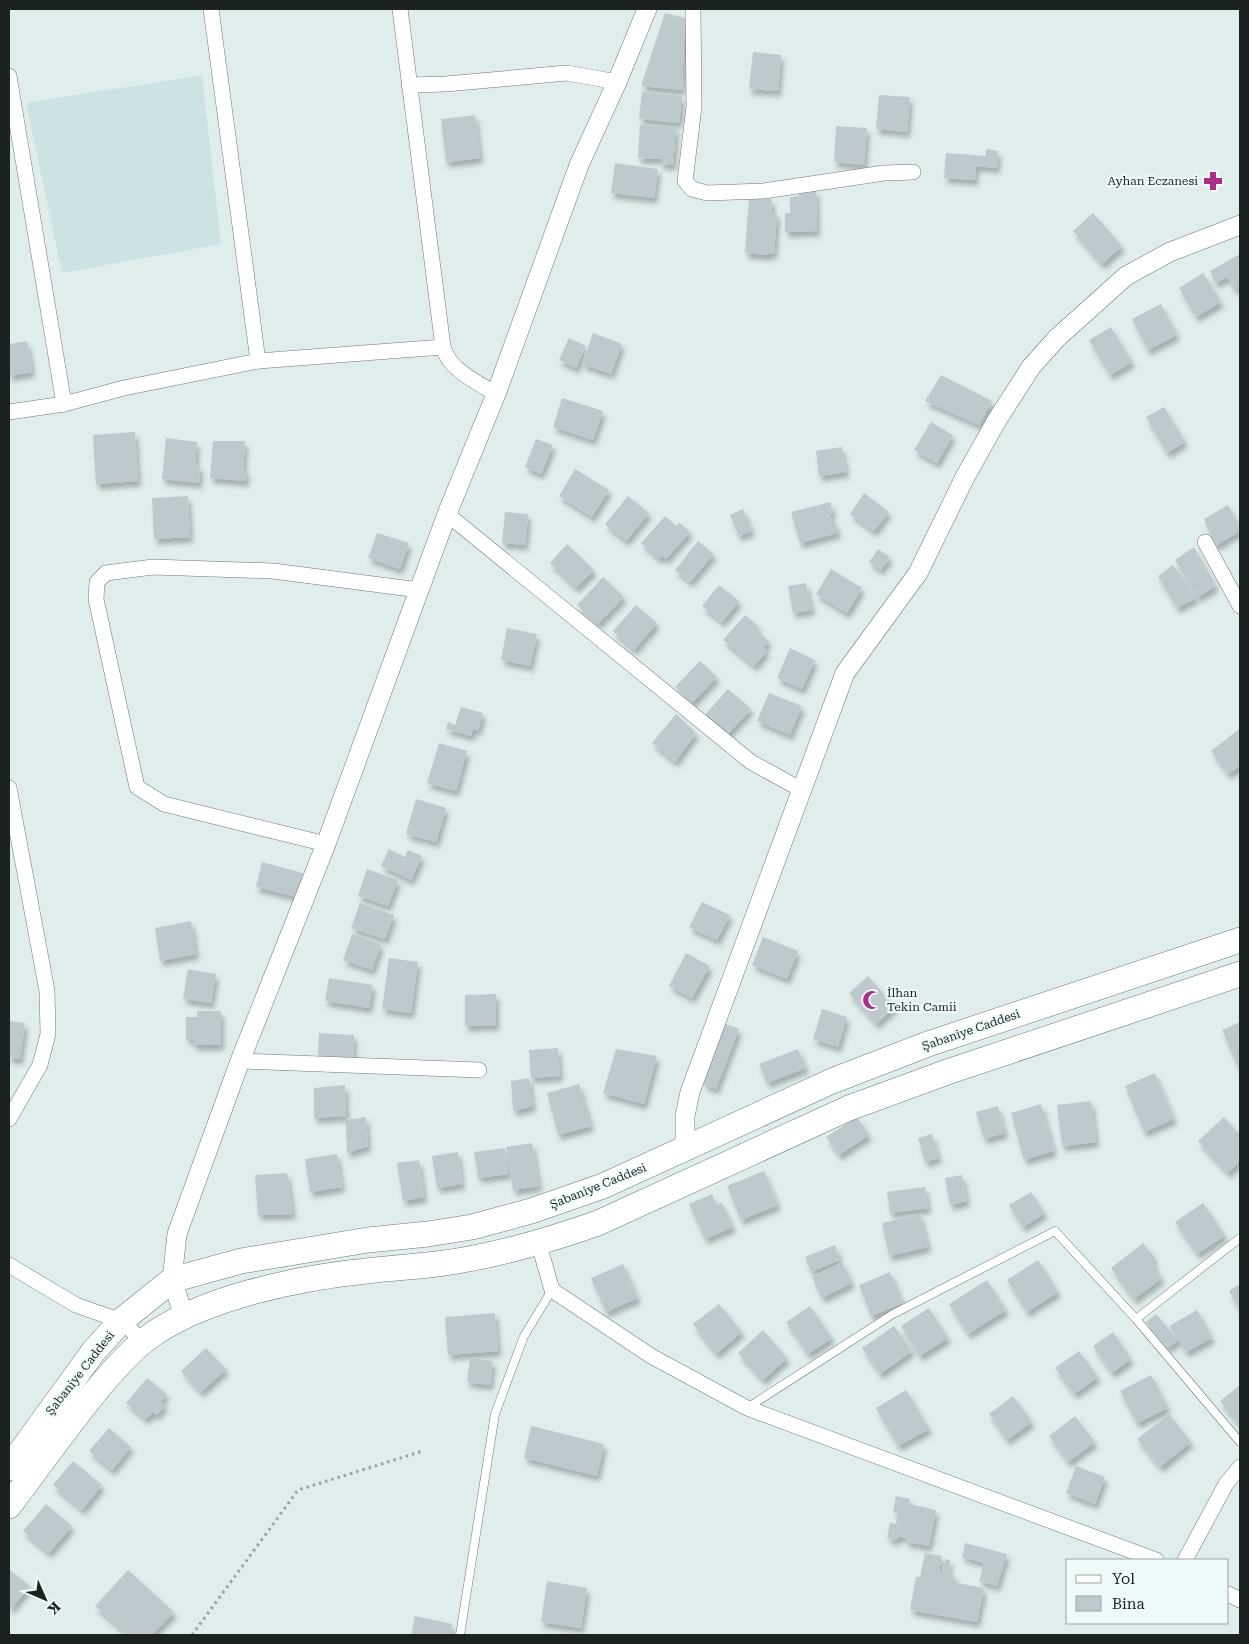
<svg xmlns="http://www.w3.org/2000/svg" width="1249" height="1644" font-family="'Roboto Serif',serif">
<defs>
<filter id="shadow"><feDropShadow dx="3" dy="5.5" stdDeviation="2.5" flood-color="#0004"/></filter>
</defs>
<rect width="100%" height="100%" fill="#e0eded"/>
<!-- built -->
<polygon fill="#cde3e3" points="202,75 221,244 62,273 26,103"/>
<!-- building -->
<g fill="#bec9cd" filter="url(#shadow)">
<polygon points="665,13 685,18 682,90 641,86"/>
<polygon points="753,52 781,55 778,91 749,89"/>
<polygon points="642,92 682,96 679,123 639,119"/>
<polygon points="879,95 910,97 907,132 876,129"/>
<polygon points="475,115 480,158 446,162 441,119"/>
<polygon points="640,125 676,127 673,165 661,164 661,159 638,158"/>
<polygon points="836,126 867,128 864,165 834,162"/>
<polygon points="986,149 998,151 997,168 976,166 975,180 944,178 946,153 986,156"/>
<polygon points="615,163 658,169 654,198 611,193"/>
<polygon points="799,190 816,190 817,231 785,232 785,213 790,213 790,197 799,196"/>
<polygon points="749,198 772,199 771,212 777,213 774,254 768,253 768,255 745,253"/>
<polygon points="1093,213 1122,246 1102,264 1073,231"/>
<polygon points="1240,254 1240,287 1235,290 1227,277 1216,283 1210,271"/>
<polygon points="1203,273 1221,302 1196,317 1179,288"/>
<polygon points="1161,304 1177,335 1148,350 1132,319"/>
<polygon points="1111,327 1132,362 1110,375 1089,340"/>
<polygon points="593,333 622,344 611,374 582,364"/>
<polygon points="569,338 586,346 576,368 559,360"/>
<polygon points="27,341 32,372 9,376 9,344"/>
<polygon points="941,375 992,401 979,425 925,401"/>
<polygon points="562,398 603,411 593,440 553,427"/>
<polygon points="1164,407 1185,442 1167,453 1146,417"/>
<polygon points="931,422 953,435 937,463 914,450"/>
<polygon points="135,432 138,481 96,484 93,435"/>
<polygon points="166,438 197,442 195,465 200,466 199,483 162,479"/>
<polygon points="536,439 553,445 541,474 525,467"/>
<polygon points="213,441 245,441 243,470 246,470 246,481 210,478"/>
<polygon points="842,447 846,472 819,476 816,451"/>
<polygon points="575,469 609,490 592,517 559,496"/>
<polygon points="864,493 889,512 874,531 850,514"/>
<polygon points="188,496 190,537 154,539 152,498"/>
<polygon points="628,496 649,513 626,541 605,524"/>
<polygon points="830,502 833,513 830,514 832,522 835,522 838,533 800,543 791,512"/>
<polygon points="1228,505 1240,528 1240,531 1215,546 1204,519"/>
<polygon points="743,509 752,531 739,536 730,515"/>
<polygon points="505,512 528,514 525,545 502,543"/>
<polygon points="665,516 676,526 680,523 690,532 666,559 661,556 659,559 641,543"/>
<polygon points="377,533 409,543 400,569 368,558"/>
<polygon points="698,541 714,554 690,582 675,570"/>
<polygon points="567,544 594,570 576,588 550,563"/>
<polygon points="1194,547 1216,586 1198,597 1175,560"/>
<polygon points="878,549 890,557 881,570 869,562"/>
<polygon points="1173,565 1196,598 1177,608 1158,576"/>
<polygon points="831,569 862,588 847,613 816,594"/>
<polygon points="603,577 624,597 598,624 577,605"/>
<polygon points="806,583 812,610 793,613 788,586"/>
<polygon points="719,585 739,601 722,622 702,606"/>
<polygon points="636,605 657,623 634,650 613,631"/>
<polygon points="745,615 759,627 756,630 769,641 763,648 767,651 754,666 723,640"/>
<polygon points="507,628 537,634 530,666 501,660"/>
<polygon points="790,648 815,660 802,689 777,678"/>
<polygon points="700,661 717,677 692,703 675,687"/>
<polygon points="728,689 751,709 725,737 703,717"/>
<polygon points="769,693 802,706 790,735 757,721"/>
<polygon points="461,707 483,713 478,731 473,729 471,736 446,729 448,722 455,725"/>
<polygon points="676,714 696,733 675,762 652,743"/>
<polygon points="1239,729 1240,732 1240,766 1228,774 1211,751"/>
<polygon points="439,743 467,751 456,791 427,783"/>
<polygon points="416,799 446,808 436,842 406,834"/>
<polygon points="389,849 405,857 408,850 422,856 411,880 381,866"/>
<polygon points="262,862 303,873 297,897 256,887"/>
<polygon points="367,869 398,880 388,906 358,896"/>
<polygon points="702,902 730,915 717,940 689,927"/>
<polygon points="360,903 394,915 385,939 351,928"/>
<polygon points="191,921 196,954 160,961 155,928"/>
<polygon points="352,934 381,944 372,970 343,960"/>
<polygon points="763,937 798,951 787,979 752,965"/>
<polygon points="686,953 710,966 692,998 669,986"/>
<polygon points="389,958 418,962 411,1013 382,1009"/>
<polygon points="188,969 216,974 211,1003 183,999"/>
<polygon points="868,976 895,1007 876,1024 849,993"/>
<polygon points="329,978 373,985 369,1008 325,1001"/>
<polygon points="496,994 496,1025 465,1026 465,995"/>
<polygon points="822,1009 847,1017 838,1047 813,1039"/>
<polygon points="197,1011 221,1011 221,1045 193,1045 194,1040 186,1040 186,1017 197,1017"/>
<polygon points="9,1021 25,1023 20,1059 9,1058"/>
<polygon points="721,1022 739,1029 716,1089 705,1085 701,1073"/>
<polygon points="1240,1022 1240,1066 1238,1067 1222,1030"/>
<polygon points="319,1033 354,1035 353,1062 318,1061"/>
<polygon points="558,1048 560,1076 531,1078 529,1050"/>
<polygon points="616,1049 657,1056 644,1104 603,1093"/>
<polygon points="798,1049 806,1068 767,1083 759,1064"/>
<polygon points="1155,1073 1174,1119 1144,1132 1125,1086"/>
<polygon points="529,1078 533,1106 513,1111 511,1081"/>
<polygon points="579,1084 591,1126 558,1135 547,1093"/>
<polygon points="345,1085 346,1116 314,1118 314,1088"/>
<polygon points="1091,1101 1096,1142 1062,1146 1057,1105"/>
<polygon points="1041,1104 1054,1151 1024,1160 1011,1113"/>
<polygon points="998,1106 1005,1133 984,1139 976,1112"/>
<polygon points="366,1117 368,1146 347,1153 346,1120"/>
<polygon points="857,1117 869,1135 839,1155 826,1137"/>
<polygon points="1224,1117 1240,1135 1240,1161 1228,1173 1198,1141"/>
<polygon points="932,1134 939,1158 925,1162 918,1138"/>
<polygon points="532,1143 539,1186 513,1190 506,1147"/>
<polygon points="505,1148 508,1174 478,1178 474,1152"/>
<polygon points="458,1152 462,1184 437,1188 432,1156"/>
<polygon points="337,1154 342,1187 310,1192 305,1159"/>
<polygon points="419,1160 424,1197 403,1201 397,1163"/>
<polygon points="764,1171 778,1205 741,1220 727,1186"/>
<polygon points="287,1173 293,1214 258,1215 255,1175"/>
<polygon points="962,1175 967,1201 950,1205 945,1178"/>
<polygon points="925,1187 928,1208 890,1213 887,1192"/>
<polygon points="1031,1192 1045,1213 1023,1227 1009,1205"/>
<polygon points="712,1194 716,1205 722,1203 733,1227 705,1239 689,1204"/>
<polygon points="1203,1203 1225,1235 1197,1254 1175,1222"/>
<polygon points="920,1214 928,1247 889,1256 882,1223"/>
<polygon points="1143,1243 1155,1258 1152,1261 1156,1266 1154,1268 1162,1278 1134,1299 1111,1268"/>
<polygon points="835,1245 840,1260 811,1272 805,1257"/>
<polygon points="1038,1260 1058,1292 1027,1312 1007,1280"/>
<polygon points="842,1262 852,1283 822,1298 812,1277"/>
<polygon points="623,1264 638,1298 606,1312 591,1278"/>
<polygon points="890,1272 903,1303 871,1316 859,1285"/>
<polygon points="987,1280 1006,1310 968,1334 949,1304"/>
<polygon points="1240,1284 1240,1310 1229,1291"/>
<polygon points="719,1304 742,1332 716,1354 693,1324"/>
<polygon points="810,1306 832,1338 808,1354 786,1322"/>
<polygon points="929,1308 948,1338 920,1356 901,1326"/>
<polygon points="1197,1310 1212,1338 1186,1352 1169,1326"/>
<polygon points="495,1313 498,1351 448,1355 445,1317"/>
<polygon points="1156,1314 1178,1340 1168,1348 1146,1322"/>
<polygon points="894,1326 912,1351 880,1374 862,1348"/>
<polygon points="763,1330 787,1358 763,1380 738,1353"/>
<polygon points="1113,1332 1131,1359 1112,1373 1093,1346"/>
<polygon points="206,1348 226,1369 201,1392 181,1371"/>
<polygon points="1079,1351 1098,1377 1074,1394 1055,1368"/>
<polygon points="470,1358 493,1361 490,1385 467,1382"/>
<polygon points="1151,1375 1168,1408 1137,1423 1120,1391"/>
<polygon points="147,1378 167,1394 161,1401 165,1405 157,1415 153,1412 146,1419 126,1403"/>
<polygon points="1240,1385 1240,1426 1220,1401"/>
<polygon points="906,1390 929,1429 898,1446 876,1408"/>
<polygon points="1013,1396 1032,1422 1007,1440 989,1414"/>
<polygon points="1169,1414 1191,1442 1160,1467 1137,1439"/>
<polygon points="1075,1416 1095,1442 1068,1462 1049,1436"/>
<polygon points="531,1426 604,1444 597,1476 524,1458"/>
<polygon points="109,1428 131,1447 112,1470 89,1451"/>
<polygon points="73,1461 102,1485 82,1510 53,1485"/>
<polygon points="1076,1466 1105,1477 1095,1504 1066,1493"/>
<polygon points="896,1496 910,1499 909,1504 936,1510 929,1546 906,1542 907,1538 898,1536 897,1540 887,1538 890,1523 896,1524 898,1513 893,1512"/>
<polygon points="46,1504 72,1526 49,1553 23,1531"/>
<polygon points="965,1543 1007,1554 997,1586 979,1581 984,1563 962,1557"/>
<polygon points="925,1553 942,1556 939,1571 943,1571 945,1559 950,1560 948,1573 955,1575 953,1582 984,1588 977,1622 910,1610 916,1577 920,1577"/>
<polygon points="9,1569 30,1586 11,1609 9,1607"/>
<polygon points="128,1570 174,1612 152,1635 128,1635 95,1606"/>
<polygon points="547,1581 587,1588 581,1628 541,1622"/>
<polygon points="415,1616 452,1624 450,1635 411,1635"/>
</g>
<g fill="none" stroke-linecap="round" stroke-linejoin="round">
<!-- service casing -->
<g stroke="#6d7978" stroke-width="9">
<g id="service">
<polyline points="1136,1319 1240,1238"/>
<polyline points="747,1408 893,1314 1055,1231 1136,1319 1240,1442"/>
<polyline points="460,1635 495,1414 524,1336 552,1290"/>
</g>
</g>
<!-- minor casing -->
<g stroke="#6d7978" stroke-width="16">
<g id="minor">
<polyline points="211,9 258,361"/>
<polyline points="400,9 443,347"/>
<polyline points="693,9 694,107 685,181 692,189 707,193 764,191 884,173 913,172"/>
<path d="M9,76L64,404L124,388L258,361L443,347C449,370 477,382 496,394"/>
<polyline points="409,85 446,84 567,73 617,82"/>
<polyline points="9,412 64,404"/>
<polyline points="447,514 751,762 802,790"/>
<polyline points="1205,542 1240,606"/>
<polyline points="9,788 47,991 48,1034 40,1065 9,1119"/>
<polyline points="326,844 164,804 137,787 96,599 97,582 106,573 153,567 273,571 419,590"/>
<polyline points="240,1061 479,1070"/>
<polyline points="538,1241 552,1290 651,1356 747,1408 1156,1560"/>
<polyline points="9,1265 76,1305 121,1321 143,1341"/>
<polyline points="1185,1560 1226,1484 1240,1467"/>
<polyline points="1228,1594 1240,1600"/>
</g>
</g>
<!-- tertiary casing -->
<g stroke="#6d7978" stroke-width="20">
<g id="tertiary">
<polyline points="685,1148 685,1116 690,1092 845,673 918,573 965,477 997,420 1031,367 1057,338 1126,276 1170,252 1240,225"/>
<polyline points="184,1316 172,1280 177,1234 240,1061 326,844 447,514 496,394 579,165 617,82 647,9"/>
</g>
</g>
<!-- trunk casing -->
<g stroke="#6d7978" stroke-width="26">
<g id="trunk">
<polyline points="9,1468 93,1352 121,1321 172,1280 241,1261 368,1240 428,1234 472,1227 531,1211 603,1186 832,1081 928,1044 1240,940"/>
<path d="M9,1506C39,1466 68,1425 100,1386C114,1370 128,1353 145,1340C199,1298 298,1278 366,1271C390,1268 413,1267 437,1264C491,1257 547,1241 598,1223L849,1108L950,1071L1240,974"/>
</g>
</g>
<!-- path -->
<polyline stroke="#97a1a1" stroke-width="3" stroke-dasharray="2.5 4" stroke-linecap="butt" points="192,1635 298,1490 423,1451"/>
<!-- service -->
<use href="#service" stroke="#fff" stroke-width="8"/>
<!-- minor -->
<use href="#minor" stroke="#fff" stroke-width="15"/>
<!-- tertiary -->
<use href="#tertiary" stroke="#fff" stroke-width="19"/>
<!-- trunk -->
<use href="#trunk" stroke="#fff" stroke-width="25"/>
</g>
<!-- icons -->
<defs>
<g id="pharmacy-bare" transform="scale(1.5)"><path d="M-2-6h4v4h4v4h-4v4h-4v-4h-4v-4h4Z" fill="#a92f82" stroke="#eefafa" stroke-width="2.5" paint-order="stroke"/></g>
<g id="mosque-bare" transform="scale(1.5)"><path d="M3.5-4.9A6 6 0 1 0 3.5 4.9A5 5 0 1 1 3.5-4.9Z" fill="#a92f82" stroke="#eefafa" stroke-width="2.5" paint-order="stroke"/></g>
</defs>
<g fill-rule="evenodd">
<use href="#pharmacy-bare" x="1213" y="181"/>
<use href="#mosque-bare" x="872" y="1000"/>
</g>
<g text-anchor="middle" stroke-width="4.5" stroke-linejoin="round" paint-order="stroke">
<!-- poi labels -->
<g font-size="12" fill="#1c2121" stroke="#eefafa" text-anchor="end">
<text x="1198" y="185">Ayhan Eczanesi</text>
<text x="887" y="997" text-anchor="start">İlhan<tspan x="887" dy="14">Tekin Camii</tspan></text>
</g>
<!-- street labels -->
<g font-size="12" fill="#1c2121" stroke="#eefafa">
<text transform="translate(971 1030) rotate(-19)" y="4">Şabaniye Caddesi</text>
<text transform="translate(598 1186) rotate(-22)" y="4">Şabaniye Caddesi</text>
<text transform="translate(80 1373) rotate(-52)" y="4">Şabaniye Caddesi</text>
</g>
</g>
<!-- border -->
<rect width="1249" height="1644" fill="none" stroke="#1c2121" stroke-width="20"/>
<!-- legend -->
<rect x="1066" y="1559" width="162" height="65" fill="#eefafa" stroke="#9aa3a3"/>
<rect x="1076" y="1575" width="25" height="8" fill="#ffffff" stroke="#9aa3a3"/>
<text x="1112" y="1584" font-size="15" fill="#1c2121">Yol</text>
<rect x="1076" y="1596" width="25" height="15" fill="#bec9cd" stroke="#9aa3a3"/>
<text x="1112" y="1609" font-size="15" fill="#1c2121">Bina</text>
<!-- north arrow -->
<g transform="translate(45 1599) rotate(135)" stroke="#eefafa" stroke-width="4" paint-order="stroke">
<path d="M0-4L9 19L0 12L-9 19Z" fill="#1c2121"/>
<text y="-8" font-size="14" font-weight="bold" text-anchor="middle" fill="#1c2121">K</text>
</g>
</svg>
